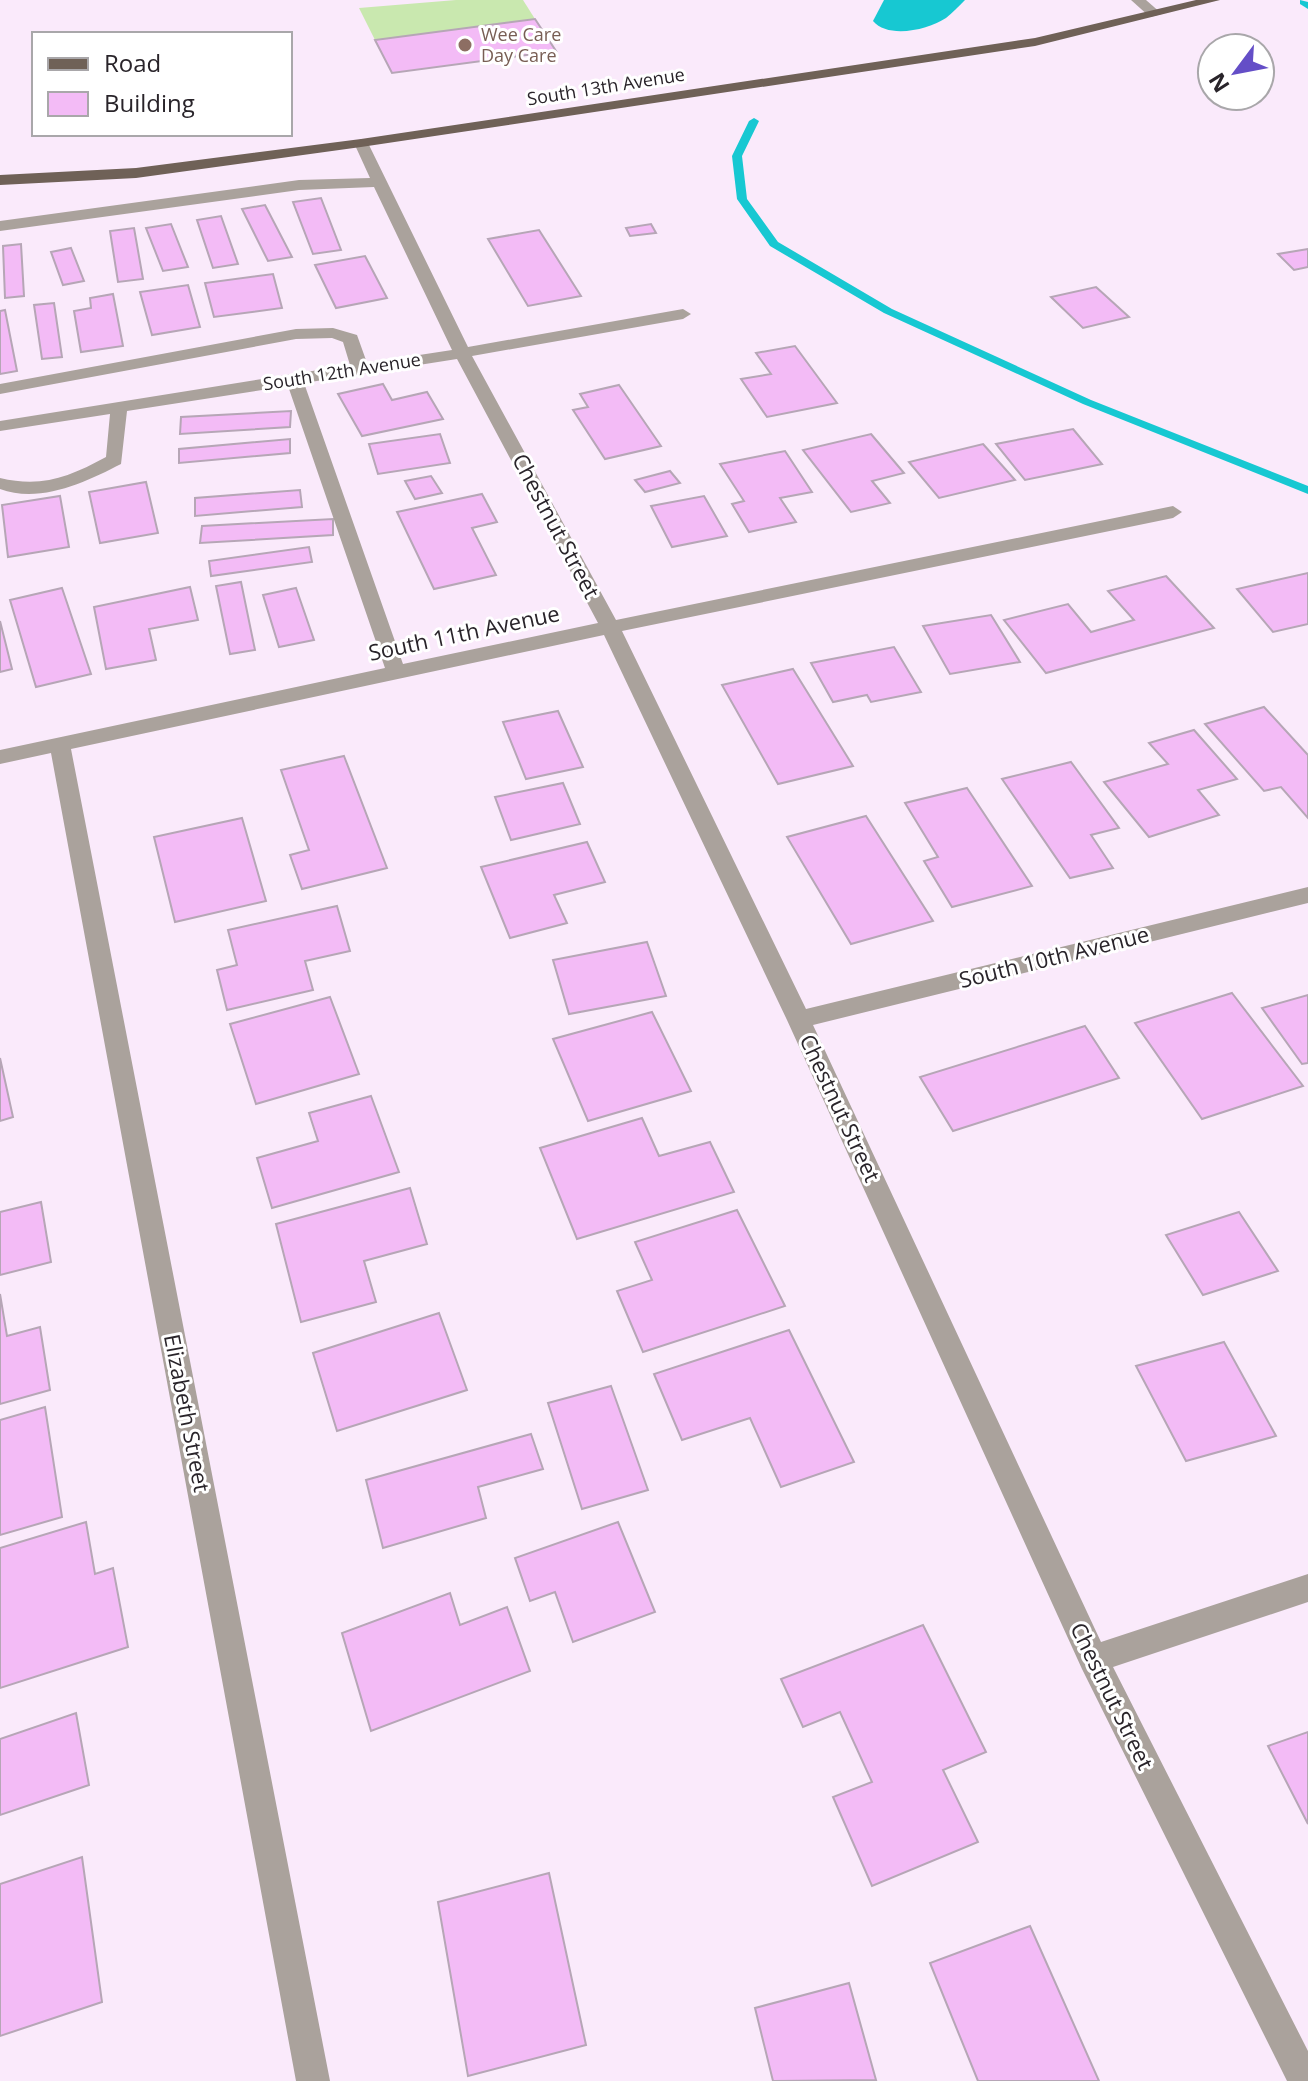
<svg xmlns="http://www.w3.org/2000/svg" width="1308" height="2081" font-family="'Open Sans',sans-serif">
<rect width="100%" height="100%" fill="#faeafb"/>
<!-- green -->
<polygon fill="#c9e8af" points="456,0 523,0 535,19 375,40 359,8"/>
<!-- water -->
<path fill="#17c8d2" d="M884,0H965C959,6 952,13 946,18C928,30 888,39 873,21Z"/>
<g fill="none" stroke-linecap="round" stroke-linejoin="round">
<!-- stream -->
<g fill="#17c8d2" fill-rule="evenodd">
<polygon points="1300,0 1308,2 1308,9 1300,4"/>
<polygon points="754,118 759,121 742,156 747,199 778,242 892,309 1091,400 1308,486 1308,494 1083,404 884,313 770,246 737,199 732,156 749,121"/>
</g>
</g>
<!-- building -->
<g fill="#f3bbf6" stroke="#b6a6b6" stroke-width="2">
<polygon points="535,19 556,51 392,73 375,40"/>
<polygon points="321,198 341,250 313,254 293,202"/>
<polygon points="265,205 292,257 268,261 242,209"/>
<polygon points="221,216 238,264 213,268 197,220"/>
<polygon points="171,224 188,267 163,271 146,228"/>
<polygon points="651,224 656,233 630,236 626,228"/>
<polygon points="134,228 143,279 118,282 110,231"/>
<polygon points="539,230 581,296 528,306 488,239"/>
<polygon points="21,244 24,296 5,298 3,246"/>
<polygon points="71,248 84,281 63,285 51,252"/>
<polygon points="1308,249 1308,267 1294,270 1278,254"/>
<polygon points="365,256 387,298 336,308 315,265"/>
<polygon points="273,274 282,308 214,317 205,283"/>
<polygon points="188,285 200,327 152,335 140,292"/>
<polygon points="1096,287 1129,317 1083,328 1051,297"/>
<polygon points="113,294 123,346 81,352 74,311 91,308 90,298"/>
<polygon points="54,303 62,357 42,359 34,305"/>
<polygon points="5,310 17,371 0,374 0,311"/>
<polygon points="795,346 837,403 767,417 741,379 771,374 756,353"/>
<polygon points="383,384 392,400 427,392 443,419 362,436 338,394"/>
<polygon points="619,385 661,446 605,459 573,410 588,407 580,394"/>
<polygon points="291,411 290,427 180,434 181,417"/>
<polygon points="1073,429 1102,464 1025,480 996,444"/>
<polygon points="440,434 450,463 378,474 369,444"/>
<polygon points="871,434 904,473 872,481 890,503 851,512 803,450"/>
<polygon points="290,439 290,453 179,463 179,449"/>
<polygon points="983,444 1015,480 939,498 909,462"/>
<polygon points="785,451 812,492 780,498 796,522 749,532 732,504 744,501 720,464"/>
<polygon points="670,471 680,483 645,492 635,480"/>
<polygon points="431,476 442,493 415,499 405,481"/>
<polygon points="146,482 158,533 100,543 89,492"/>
<polygon points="300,490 302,507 195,516 195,498"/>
<polygon points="482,494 497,522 472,528 496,575 434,589 397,512"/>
<polygon points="60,496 69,547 8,557 2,505"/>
<polygon points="704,496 727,536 672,547 651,506"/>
<polygon points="333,519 333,535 200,543 202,526"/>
<polygon points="309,547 312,562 211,576 209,561"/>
<polygon points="1308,573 1308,624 1273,632 1237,589"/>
<polygon points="1166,576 1214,628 1046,673 1004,620 1068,604 1091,632 1134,620 1108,591"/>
<polygon points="241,582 255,650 230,654 216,586"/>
<polygon points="190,587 198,620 149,629 156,660 106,669 94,607"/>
<polygon points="62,588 91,674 36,687 10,600"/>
<polygon points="296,588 314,640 279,647 263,595"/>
<polygon points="991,615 1020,662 950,674 923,626"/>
<polygon points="0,621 12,669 0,672"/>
<polygon points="894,647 921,692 871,702 867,695 833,702 811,663"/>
<polygon points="793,669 853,766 778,784 722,685"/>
<polygon points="1264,707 1308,755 1308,818 1281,787 1264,791 1205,724"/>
<polygon points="558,711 583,767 526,779 503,722"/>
<polygon points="1194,730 1237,779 1198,790 1219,815 1149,837 1104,782 1168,764 1149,743"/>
<polygon points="344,756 387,868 302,889 290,855 309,850 281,770"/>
<polygon points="1071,762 1119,828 1091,835 1113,868 1070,878 1002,779"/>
<polygon points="563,783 580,824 511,840 495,797"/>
<polygon points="967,788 1032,886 952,907 924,861 938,857 905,803"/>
<polygon points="866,816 933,921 851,944 787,837"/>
<polygon points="242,818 266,901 175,922 154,837"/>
<polygon points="587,842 605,882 554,895 567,923 510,938 481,867"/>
<polygon points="337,906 350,951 305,961 313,990 227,1010 217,970 237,965 228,930"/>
<polygon points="647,942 666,996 569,1014 553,960"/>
<polygon points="1232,993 1303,1086 1202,1119 1135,1023"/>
<polygon points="1308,995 1308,1063 1302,1064 1262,1008"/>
<polygon points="330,997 359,1074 256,1104 230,1024"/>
<polygon points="652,1012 691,1091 588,1121 553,1039"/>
<polygon points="1085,1026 1119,1078 953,1131 920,1077"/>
<polygon points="0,1058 13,1117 0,1121"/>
<polygon points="371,1096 399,1172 272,1208 257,1158 318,1141 309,1113"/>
<polygon points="642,1118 659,1156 710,1142 734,1192 577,1239 540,1148"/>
<polygon points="410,1188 427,1244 364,1261 376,1302 301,1322 276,1224"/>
<polygon points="41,1202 51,1262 0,1275 0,1212"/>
<polygon points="737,1210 785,1306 643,1352 617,1291 652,1280 635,1242"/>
<polygon points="1239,1212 1278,1271 1203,1295 1166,1235"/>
<polygon points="0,1294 7,1336 40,1327 50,1390 0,1404"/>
<polygon points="439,1313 467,1390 337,1431 313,1353"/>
<polygon points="789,1330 854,1462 781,1487 750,1418 682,1440 654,1374"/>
<polygon points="1224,1342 1276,1436 1186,1461 1136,1366"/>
<polygon points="611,1386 648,1490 582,1509 548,1403"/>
<polygon points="45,1407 62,1517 0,1535 0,1420"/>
<polygon points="531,1434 543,1469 478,1487 486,1518 383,1548 366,1480"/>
<polygon points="86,1522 95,1574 113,1568 128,1647 0,1688 0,1548"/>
<polygon points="618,1522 655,1612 573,1642 555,1592 530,1601 515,1558"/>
<polygon points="450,1593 460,1625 507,1607 530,1671 371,1731 342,1633"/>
<polygon points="923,1625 986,1752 943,1770 978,1842 872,1886 833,1797 872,1782 840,1712 803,1727 781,1679"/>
<polygon points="76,1713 89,1785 0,1815 0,1739"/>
<polygon points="1308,1732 1308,1824 1268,1746"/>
<polygon points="82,1857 102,2002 0,2036 0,1884"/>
<polygon points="549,1873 586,2045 468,2076 438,1902"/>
<polygon points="1030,1926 1099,2081 978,2081 930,1963"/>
<polygon points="849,1983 876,2080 773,2081 755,2008"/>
</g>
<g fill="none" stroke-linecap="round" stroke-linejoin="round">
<!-- minor -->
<g fill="#aaa29c" fill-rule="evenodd">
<polygon points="1131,0 1146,0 1162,14 1150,17"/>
<path d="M361,139L368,143L468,347L683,309L691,314L683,319L472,356L616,620L1173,506L1182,512L1173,518L622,631L806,1009L1308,887V903L813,1025L1101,1642L1308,1574V1602L1113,1667L1308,2051V2081H1287L1082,1669L787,1020L604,635L71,749L330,2081H296L51,753L0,764V750L385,668L288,386L127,411L121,464C86,482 40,504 0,489V478C42,488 69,477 106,457L110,414L0,431V421L350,365L343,342L332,338L296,339L0,394V384L296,329L333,328L357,335L367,363L452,350L374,187L299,190L0,231V221L299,180L370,178L354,143ZM457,359L598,623L403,664L304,383Z"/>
</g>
<!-- major -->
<polygon fill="#6f6157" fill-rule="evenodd" points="1196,0 1220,0 1035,46 361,147 136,178 0,185 0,175 136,168 361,139 1035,38"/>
</g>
<!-- markers -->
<circle fill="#8d6e63" stroke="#fff" stroke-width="3" cx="465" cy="45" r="8"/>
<g text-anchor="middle" stroke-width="6" stroke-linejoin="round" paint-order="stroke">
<!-- far-education labels -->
<g font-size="18" fill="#785e54" stroke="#fff" text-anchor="start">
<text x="481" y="41">Wee Care<tspan x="481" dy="21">Day Care</tspan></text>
</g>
<!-- far-street labels -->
<g font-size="18" fill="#29242a" stroke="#fff">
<text transform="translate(606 87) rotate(-9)" y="6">South 13th Avenue</text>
<text transform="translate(342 372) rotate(-9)" y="6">South 12th Avenue</text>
</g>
<!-- street labels -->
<g font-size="22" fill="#29242a" stroke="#fff">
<text transform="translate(556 526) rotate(62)" y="8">Chestnut Street</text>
<text transform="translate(464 633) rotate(-12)" y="8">South 11th Avenue</text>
<text transform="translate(1054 957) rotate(-14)" y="8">South 10th Avenue</text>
<text transform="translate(840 1108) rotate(65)" y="8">Chestnut Street</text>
<text transform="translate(187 1413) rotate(79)" y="8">Elizabeth Street</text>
<text transform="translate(1112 1696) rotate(64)" y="8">Chestnut Street</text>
</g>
</g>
<!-- legend -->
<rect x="32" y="32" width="260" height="104" fill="#ffffff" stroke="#a9a7aa" stroke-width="2"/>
<rect x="48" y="58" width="40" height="12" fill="#6f6157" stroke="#a9a7aa" stroke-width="2"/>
<text x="104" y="72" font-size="24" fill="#29242a">Road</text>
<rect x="48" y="92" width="40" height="24" fill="#f3bbf6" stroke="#a9a7aa" stroke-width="2"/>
<text x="104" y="112" font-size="24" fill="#29242a">Building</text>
<!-- north arrow -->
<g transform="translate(1236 72) rotate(238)"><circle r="38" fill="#ffffff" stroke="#a9a7aa" stroke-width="2"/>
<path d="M0-6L14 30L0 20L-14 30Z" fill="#644ec7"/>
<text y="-12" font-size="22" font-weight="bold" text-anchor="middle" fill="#29242a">N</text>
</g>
</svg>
